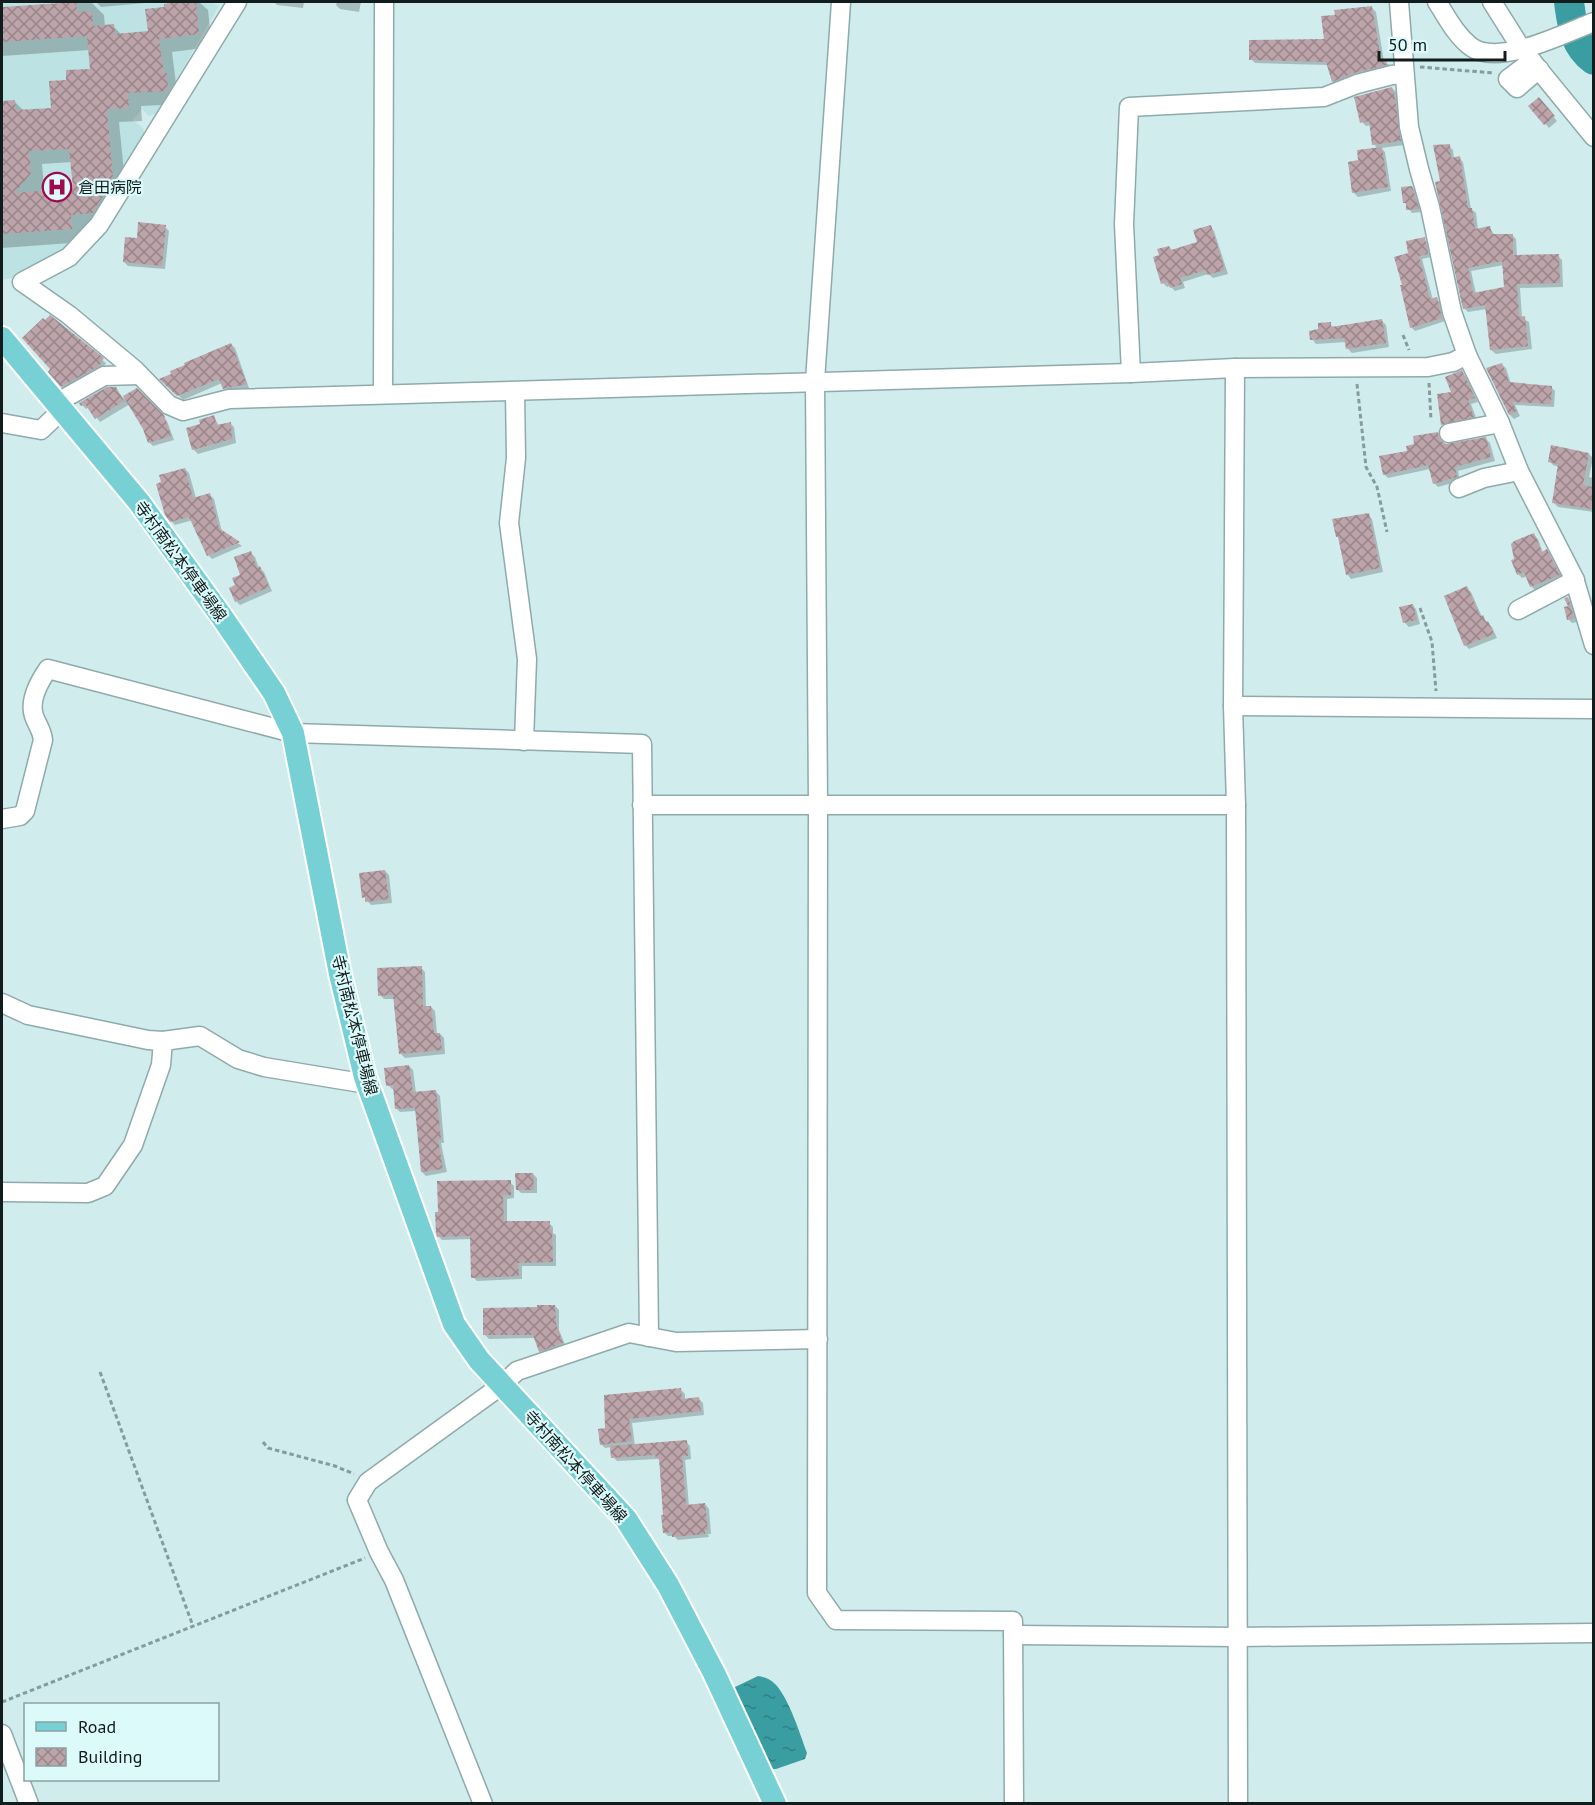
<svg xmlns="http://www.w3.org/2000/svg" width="1595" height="1805" font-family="'PT Sans','Noto Sans JP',sans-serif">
<defs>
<pattern id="water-ripples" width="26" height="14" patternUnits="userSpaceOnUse" patternTransform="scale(1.5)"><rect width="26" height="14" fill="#3a9da1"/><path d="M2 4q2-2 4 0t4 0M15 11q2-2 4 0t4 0" fill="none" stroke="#2f7f83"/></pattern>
<pattern id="building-cross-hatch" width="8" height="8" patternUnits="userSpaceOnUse" patternTransform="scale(1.5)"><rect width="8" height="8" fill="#bda4aa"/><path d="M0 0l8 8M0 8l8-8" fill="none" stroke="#98858a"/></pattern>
</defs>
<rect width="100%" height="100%" fill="#d0eced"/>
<!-- built -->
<polygon fill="#bde2e3" points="2,2 211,2 219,6 157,113 149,116 142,109 133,120 143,128 145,135 78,239 58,254 16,277 2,280"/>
<!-- water -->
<path fill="url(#water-ripples)" d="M758,1676C764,1677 770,1679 775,1684C789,1698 800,1734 807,1753L805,1759L776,1769H772L733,1688Z"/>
<!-- shadow -->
<g fill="#0003" fill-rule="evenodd">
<path d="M91,2L104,15L105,27L113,26L122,35L149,32L179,4V2H199L208,10L212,47L172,52L176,84L181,104L141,106L142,121L119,122L126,192L106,226L84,228L85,242L2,248V103L15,102L24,111L53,109L68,81L91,70L90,50L2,56V8ZM72,162L74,189L40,192L44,187L42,164Z"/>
<polygon points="96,2 145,2 145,3 101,7"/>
<polygon points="274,2 304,2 303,8 277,5"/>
<polygon points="337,2 361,2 359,12 340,9 336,5"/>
<polygon points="1372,8 1376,12 1384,62 1390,65 1390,69 1337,85 1333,81 1328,65 1255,63 1251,59 1326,40"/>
<polygon points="1392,88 1396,92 1399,103 1404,145 1381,148 1385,152 1391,191 1358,197 1354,193 1360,161 1378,149 1374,144 1371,125 1366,126 1362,122"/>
<polygon points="1542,103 1557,121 1549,128 1530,107"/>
<path d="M1449,146L1453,150L1454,159L1459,158L1463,162L1471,209L1476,213L1478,230L1490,228L1495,236L1512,235L1516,239L1517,257L1558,256L1562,260L1563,287L1520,288L1522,318L1529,322L1532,349L1496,354L1491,350L1487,309L1468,312L1464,308L1441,183ZM1504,265L1506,288L1476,294L1471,271Z"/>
<polygon points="1412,187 1416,191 1422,212 1412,213 1405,203"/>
<polygon points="165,227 169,231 165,269 128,266 124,262 138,240"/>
<polygon points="1210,227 1214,231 1228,274 1213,278 1208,274 1183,282 1185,288 1175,291 1170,286 1167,287 1163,283 1161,256 1169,247 1173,251 1199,243"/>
<polygon points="1424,239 1428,243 1431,257 1422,259 1433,300 1437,299 1441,303 1445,321 1415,331 1411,327 1404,286 1410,254"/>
<polygon points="1382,321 1386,325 1389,347 1352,353 1348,349 1346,342 1316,344 1312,339 1330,324 1334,328"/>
<polygon points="231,344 235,348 249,388 228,392 222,383 183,400 162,379"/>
<polygon points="102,360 106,363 102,369 66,390 62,386"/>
<polygon points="1501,364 1506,368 1511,384 1551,387 1555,391 1554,407 1515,405 1520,416 1514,419 1510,415 1488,369"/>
<polygon points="1461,372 1466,376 1478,402 1471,404 1477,420 1447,428 1443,424"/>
<polygon points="115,388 123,398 136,390 167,421 174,440 153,446 149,442 145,428 130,404 100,422 89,407 86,409 82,405"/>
<polygon points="214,417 219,426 230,423 234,427 236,443 198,454 194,450 188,429 202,425"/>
<polygon points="1438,434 1443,443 1450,446 1486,439 1490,443 1495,461 1458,471 1460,481 1438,487 1434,483 1430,469 1388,478 1384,474 1408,453"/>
<polygon points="1589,454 1593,458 1589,477 1594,478 1594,512 1558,507 1554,503 1559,467 1553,465 1549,461"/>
<polygon points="185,469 189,473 196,498 210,495 214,499 222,532 242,546 212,559 208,555 193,520 175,525 171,521"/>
<polygon points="1368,515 1372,519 1383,572 1351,579 1347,574 1340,539 1337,536"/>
<polygon points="1534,535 1538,539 1543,553 1546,551 1550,555 1563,579 1535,590 1531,586 1527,576 1522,578 1518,574"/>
<polygon points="251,553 255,557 259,568 264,572 272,591 240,605 236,601 237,586"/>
<polygon points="1467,588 1471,592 1482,617 1492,627 1497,638 1469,649 1465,645"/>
<polygon points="1568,598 1571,602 1577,622 1572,623 1568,619 1570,607"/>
<polygon points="1412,605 1416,609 1420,624 1409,627 1405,623 1401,608"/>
<polygon points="385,871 389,875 392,903 371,905 364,897"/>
<polygon points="421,968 425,972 426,1008 431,1007 435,1011 437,1034 440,1034 444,1038 445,1054 405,1058 401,1054 395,999 384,999 380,995"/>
<polygon points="409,1066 413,1070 416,1093 436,1092 440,1096 444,1143 441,1143 447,1172 426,1176 422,1172 416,1111 400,1112 396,1108 395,1089 392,1089 388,1085"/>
<polygon points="533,1174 537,1178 537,1193 521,1193 514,1186 514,1198 507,1199 507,1223 549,1223 553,1227 553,1233 556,1235 556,1266 522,1266 522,1279 477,1281 473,1277 471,1239 442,1240 438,1236 510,1182 517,1189"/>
<polygon points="555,1306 559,1310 559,1330 566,1347 544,1355 540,1351 535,1338 489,1339 485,1335"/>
<polygon points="681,1390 685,1394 685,1400 699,1399 703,1403 704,1415 632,1423 635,1446 686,1442 690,1446 691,1459 685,1460 689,1506 705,1504 709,1509 711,1534 708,1534 709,1537 678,1540 674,1536 668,1536 664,1532 665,1517 660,1461 658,1459 617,1461 613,1457 612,1447 605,1448 601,1444 607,1429"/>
</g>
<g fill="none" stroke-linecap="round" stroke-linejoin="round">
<!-- river -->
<path stroke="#3a9da1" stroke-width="30" d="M1569,2C1572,24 1574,46 1594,60"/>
</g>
<!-- building -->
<g fill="url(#building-cross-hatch)" fill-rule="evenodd">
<path d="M76,2L77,12L92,11L93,26L114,24L115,34L148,31L145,9L164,7V4L177,2H196L199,34L159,39L164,74L167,73L168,91L128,93L129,108L107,109L113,178L93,213L71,215L72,229L2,234V101L15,100L16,110L51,108L49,81L66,80V70L90,69L87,36L2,42V7ZM69,149L73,188L15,193L31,173L29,151Z"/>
<polygon points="1372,6 1381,60 1386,60 1387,65 1354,73 1332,82 1326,62 1249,60 1249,40 1324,39 1321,16 1335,15 1334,10"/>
<polygon points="1392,87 1395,98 1401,141 1372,145 1369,121 1360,123 1354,97"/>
<polygon points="1539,97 1555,116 1544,125 1528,106"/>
<path d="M1450,144L1451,158L1460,156L1468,208H1472L1475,229L1490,226L1492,234H1513V255L1559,254L1560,283L1517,284L1519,317L1525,316L1528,346L1490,350L1485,305L1463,309L1435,182L1440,181L1433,145ZM1502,261L1504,287L1473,293L1468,268Z"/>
<polygon points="1382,147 1388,187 1352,193 1348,162 1358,160 1357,150"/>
<polygon points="1412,186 1419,209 1406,210 1406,203 1403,203 1401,187"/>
<polygon points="138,222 166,225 162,266 123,262 125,237 137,238"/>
<polygon points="1211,225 1225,270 1207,275 1206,270 1180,278 1182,284 1170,288 1168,282 1161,284 1153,257 1159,255 1157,249 1169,246 1171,250 1197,242 1193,230"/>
<polygon points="1425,237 1428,254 1419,256 1430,299 1437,297 1442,318 1410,328 1400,285 1402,285 1394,257 1408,253 1406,241"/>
<polygon points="50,315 104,358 99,366 61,387 48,372 50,369 22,338 43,318 45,320"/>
<polygon points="1382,319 1386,343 1346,349 1344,338 1310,340 1309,331 1318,329 1318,323 1331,322 1331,327"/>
<polygon points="231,343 247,384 223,389 219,379 177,396 159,379 171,374 170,371 185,365 184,363"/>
<polygon points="1502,363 1509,382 1552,386 1551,404 1512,402 1517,411 1509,415 1486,368"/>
<polygon points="1462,370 1475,398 1468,400 1474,417 1441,425 1437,394 1451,392 1445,377"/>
<polygon points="107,387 116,387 124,401 95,419 85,404 81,406 79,403"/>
<polygon points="137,388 164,415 171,436 148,443 143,429 123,396"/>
<polygon points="214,415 217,425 231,422 232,439 192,450 186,428 200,424 199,420"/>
<polygon points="1438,432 1440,440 1446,444 1486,437 1491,457 1455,467 1457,477 1433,484 1428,465 1383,475 1379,456 1407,451 1406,446 1414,444 1413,436"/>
<polygon points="1551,445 1589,453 1583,485 1593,487 1591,509 1552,503 1558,464 1548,462"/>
<polygon points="185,468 193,498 210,493 219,528 240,542 207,556 189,517 170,522 165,515 156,484 161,482 159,475"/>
<polygon points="1369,513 1380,568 1346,575 1338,537 1336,537 1332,519"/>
<polygon points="1534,533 1542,552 1547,549 1560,575 1530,587 1524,572 1517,575 1511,560 1514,559 1511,544 1514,541"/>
<polygon points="251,551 257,568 260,566 269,587 235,602 229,588 235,585 232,578 240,575 234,557"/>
<polygon points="1467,586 1480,616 1483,615 1486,622 1488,621 1494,634 1464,646 1444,596"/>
<polygon points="1568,597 1574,618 1567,620 1564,607 1568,606 1564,598"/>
<polygon points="1413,604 1417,620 1403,623 1399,607"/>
<polygon points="385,870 389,899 365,902 365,897 362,898 359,873"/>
<polygon points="422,966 423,1006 431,1006 434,1033 440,1033 442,1050 399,1054 393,995 378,996 377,968"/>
<polygon points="409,1065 413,1092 436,1090 441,1139 438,1140 443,1169 421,1172 415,1108 395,1109 393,1085 386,1086 384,1068"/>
<polygon points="515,1173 533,1173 534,1190 516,1190"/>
<polygon points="511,1180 511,1195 503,1195 504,1221 550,1221 550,1229 552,1230 553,1262 518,1263 519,1276 471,1278 470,1236 437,1237 436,1233 435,1212 438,1212 437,1181"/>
<polygon points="537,1305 555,1305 556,1324 563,1343 539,1352 533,1335 483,1335 483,1308 537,1307"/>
<polygon points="681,1388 682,1399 699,1397 701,1411 629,1419 632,1441 600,1445 598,1429 605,1428 604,1395"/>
<polygon points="687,1440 688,1456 682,1456 686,1505 705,1503 708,1530 705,1530 705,1534 672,1537 672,1532 663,1533 661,1515 663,1515 659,1458 656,1458 655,1455 611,1458 610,1446"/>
</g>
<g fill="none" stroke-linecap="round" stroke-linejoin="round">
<!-- minor casing -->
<g stroke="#8faaab" stroke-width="21">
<g id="minor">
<polyline points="237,2 99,225 69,257 22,282 69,315 135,370 169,405 183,411 229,399 1131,373 1235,368 1428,367 1453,362 1467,355"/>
<polyline points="841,2 815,381 818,805 817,1593 836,1620 1013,1621 1014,1804"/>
<polyline points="1399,2 1409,127 1419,169 1430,207 1452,312 1467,355 1500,423 1519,471 1574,578 1594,645"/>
<path d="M1437,2C1447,17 1455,34 1470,46C1497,68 1565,33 1594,22"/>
<polyline points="1492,2 1521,48 1594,137"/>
<polyline points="1532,61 1508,79 1517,88 1539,69"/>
<polyline points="1235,368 1233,706 1236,805 1238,1804"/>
<polyline points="1131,373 1124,224 1129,107 1324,97 1357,84 1392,75 1404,74"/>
<polyline points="515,392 516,458 509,523 527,659 524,741"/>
<polyline points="383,394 384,2"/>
<polyline points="56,403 104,376 139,375"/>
<polyline points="2,423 41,430 62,410"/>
<polyline points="1449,433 1500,423"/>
<polyline points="1459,488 1484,478 1519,471"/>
<polyline points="1518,610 1575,580"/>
<polyline points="1233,706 1594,709"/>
<polyline points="642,805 1236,805"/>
<path d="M2,819L20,816L25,811L43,740C42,730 37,725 34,716C29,701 39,682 48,669L293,733L642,744L649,1337"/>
<polyline points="2,1003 28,1015 148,1040 163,1041 161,1065 133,1145 105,1186 88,1193 2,1192"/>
<polyline points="163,1041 200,1036 238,1059 264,1067 367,1084"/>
<polyline points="1013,1635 1238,1637 1594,1633"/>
<polyline points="2,1734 29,1804"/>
<polyline points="483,1804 394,1580 379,1552 357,1500 368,1482 502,1385 517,1371 629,1333 676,1342 818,1339"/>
</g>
</g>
<!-- major casing -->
<g stroke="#fff" stroke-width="26">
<polyline id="major" points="2,338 139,502 222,617 274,693 293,733 340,974 365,1077 454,1324 479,1360 626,1519 668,1585 714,1673 775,1804"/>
</g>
<!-- path -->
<g stroke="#869b9c" stroke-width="3" stroke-dasharray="4.5 3" stroke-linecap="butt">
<polyline points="1420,67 1494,73"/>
<polyline points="1403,335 1409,350"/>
<polyline points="1429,383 1431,420"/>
<polyline points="1357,384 1366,467 1377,487 1387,532"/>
<polyline points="1420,608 1432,642 1436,691"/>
<polyline points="100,1372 193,1626"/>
<polyline points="263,1442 268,1448 335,1466 354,1474"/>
<polyline points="2,1702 365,1558"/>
</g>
<!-- minor -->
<use href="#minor" stroke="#fff" stroke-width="18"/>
<!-- major -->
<use href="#major" stroke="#77d0d3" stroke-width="22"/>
</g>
<!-- icons -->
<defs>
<g id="hospital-ring" transform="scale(1.5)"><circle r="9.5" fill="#ddfafa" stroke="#9f0950" stroke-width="1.5"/><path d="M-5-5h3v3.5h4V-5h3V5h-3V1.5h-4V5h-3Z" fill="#9f0950"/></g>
</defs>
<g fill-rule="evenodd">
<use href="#hospital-ring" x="57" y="187"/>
</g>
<g text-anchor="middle" stroke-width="4.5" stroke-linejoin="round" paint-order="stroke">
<!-- poi labels -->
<g font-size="16" fill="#121c1d" stroke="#ddfafa" text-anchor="start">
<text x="78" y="193">倉田病院</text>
</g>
<!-- street labels -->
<g font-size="16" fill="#121c1d" stroke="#ddfafa">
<text transform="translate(181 561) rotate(54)" y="6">寺村南松本停車場線</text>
<text transform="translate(355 1025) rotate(76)" y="6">寺村南松本停車場線</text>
<text transform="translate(576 1466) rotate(48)" y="6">寺村南松本停車場線</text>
</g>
</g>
<!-- border -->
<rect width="1595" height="1805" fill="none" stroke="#121c1d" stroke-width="6"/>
<!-- legend -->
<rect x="24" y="1703" width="195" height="78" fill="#ddfafa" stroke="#8ca1a2" stroke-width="1.5"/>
<rect x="36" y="1722" width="30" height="9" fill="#77d0d3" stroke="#8ca1a2" stroke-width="1.5"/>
<text x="78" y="1733" font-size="18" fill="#121c1d">Road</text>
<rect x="36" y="1748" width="30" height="18" fill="url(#building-cross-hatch)" stroke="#8ca1a2" stroke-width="1.5"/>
<text x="78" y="1763" font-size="18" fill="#121c1d">Building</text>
<!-- scale -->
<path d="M1379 51v9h126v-9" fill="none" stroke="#121c1d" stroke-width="3"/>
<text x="1388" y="51" font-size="18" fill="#121c1d" stroke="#ddfafa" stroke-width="4.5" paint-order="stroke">50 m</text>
</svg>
